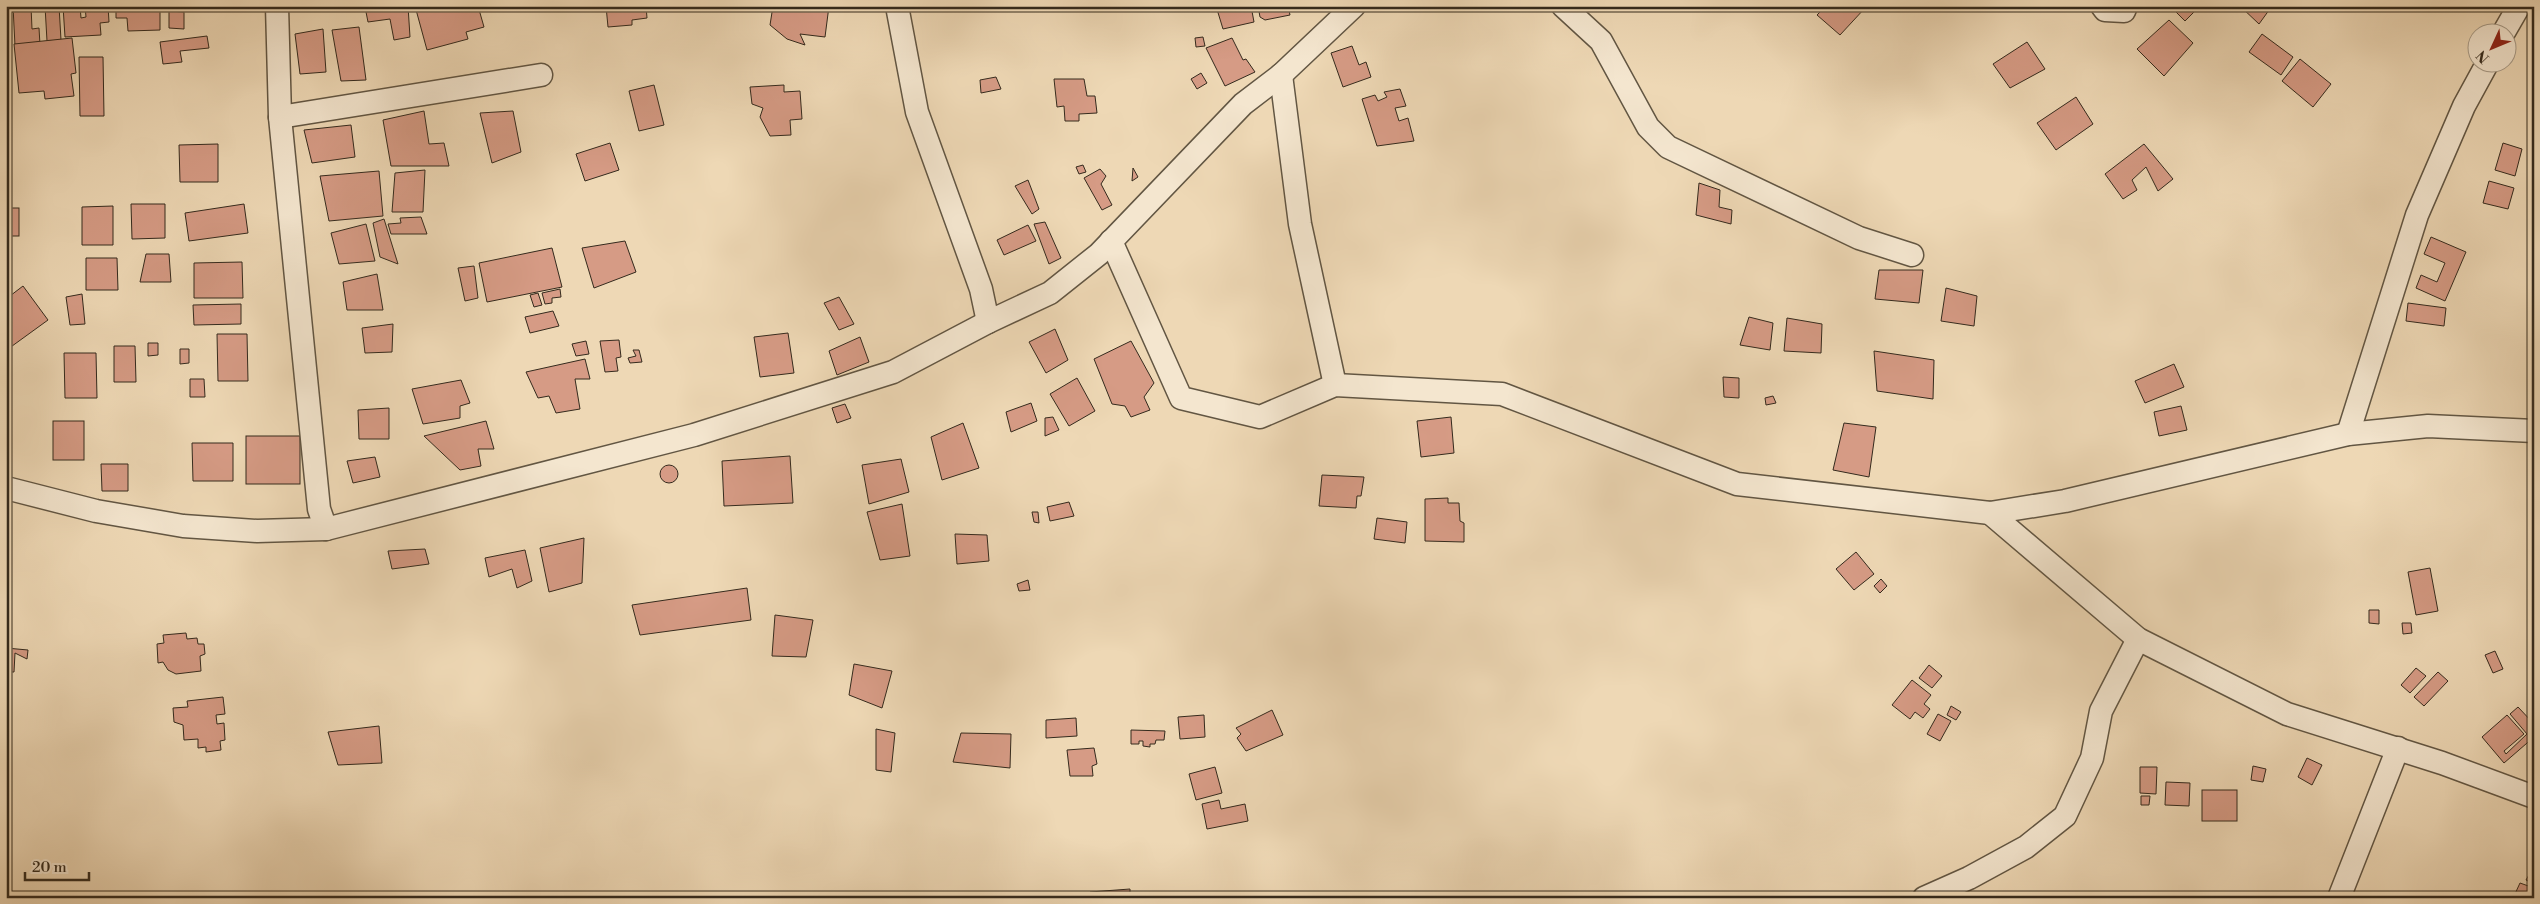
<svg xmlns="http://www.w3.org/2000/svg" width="2540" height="904" font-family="'Libre Bodoni',serif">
<rect width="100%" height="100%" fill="#eed8b5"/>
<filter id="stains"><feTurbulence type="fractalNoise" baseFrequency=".004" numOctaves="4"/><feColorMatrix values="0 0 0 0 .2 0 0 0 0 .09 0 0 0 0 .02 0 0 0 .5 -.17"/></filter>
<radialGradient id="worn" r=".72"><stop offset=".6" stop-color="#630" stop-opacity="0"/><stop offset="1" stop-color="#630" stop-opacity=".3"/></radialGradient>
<!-- building -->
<g fill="#d69b85" stroke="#342a1d">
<polygon points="13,6 31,6 32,29 39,28 40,45 15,46"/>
<polygon points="45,6 59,6 61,40 47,41"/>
<polygon points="63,6 80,6 81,18 86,17 85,6 108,6 109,22 100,23 101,35 65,37"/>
<polygon points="116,6 160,6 160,30 128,31 127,18 116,18"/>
<polygon points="408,6 410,37 394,40 390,19 368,22 365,7"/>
<polygon points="415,6 478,6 484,27 466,32 468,39 427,50"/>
<polygon points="606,6 646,6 647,18 632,20 632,25 608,27"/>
<polygon points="773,6 829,6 825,37 800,34 805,45 787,39 770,25"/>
<polygon points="1216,6 1251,6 1254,22 1223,29"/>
<polygon points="1258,6 1288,6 1290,15 1265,20 1260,17"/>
<polygon points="1826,6 1863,6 1865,8 1840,35 1817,15"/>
<polygon points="2170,6 2200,6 2185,21"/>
<polygon points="2240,6 2272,6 2259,24"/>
<polygon points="169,11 184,12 184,29 169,28"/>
<polygon points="2169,20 2193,43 2164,76 2137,49"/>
<polygon points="359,27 366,80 341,81 332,30"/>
<polygon points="323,29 326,72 300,74 295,34"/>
<polygon points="2262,34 2293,57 2281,75 2249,52"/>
<polygon points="207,36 209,48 180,51 182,62 163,64 160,42"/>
<polygon points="1203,37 1205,46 1196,47 1195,38"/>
<polygon points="72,38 76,73 71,74 74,96 45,99 44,91 19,93 14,44"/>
<polygon points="1232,38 1243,60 1246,59 1255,72 1225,86 1206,48"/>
<polygon points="2027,42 2045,69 2010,88 1993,64"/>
<polygon points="1352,46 1359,65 1366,62 1371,77 1343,87 1331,53"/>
<polygon points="79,57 103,57 104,116 80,116"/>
<polygon points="2300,59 2331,84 2313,107 2282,81"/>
<polygon points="1201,73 1207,83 1197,89 1191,79"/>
<polygon points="996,77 1001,89 981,93 980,80"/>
<polygon points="1054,79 1084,79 1087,96 1095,96 1097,113 1079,114 1079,121 1065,121 1064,106 1057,107"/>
<polygon points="654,85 664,125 639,131 629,91"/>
<polygon points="784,85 784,92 800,91 802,119 790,120 791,135 770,136 760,117 763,108 752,104 750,87"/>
<polygon points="1400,89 1406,106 1395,108 1399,121 1408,118 1414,141 1377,146 1362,99 1375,95 1378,101 1387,97 1384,92"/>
<polygon points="2076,97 2093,124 2056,150 2037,123"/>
<polygon points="424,111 429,144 444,143 449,166 391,166 383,120"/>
<polygon points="513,111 521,152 492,163 480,113"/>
<polygon points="351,125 355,157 312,163 304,130"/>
<polygon points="610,143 619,170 585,181 576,154"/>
<polygon points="2503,143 2522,149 2515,176 2495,170"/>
<polygon points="218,144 218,182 180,182 179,145"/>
<polygon points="2144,144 2173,179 2158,191 2146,167 2132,180 2137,190 2123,199 2105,174"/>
<polygon points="1083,165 1086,172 1079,174 1076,167"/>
<polygon points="1133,168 1138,177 1132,181"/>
<polygon points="1100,169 1106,176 1101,184 1112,205 1102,210 1084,178"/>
<polygon points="425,170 423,212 392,212 395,173"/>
<polygon points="379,171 383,216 329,221 320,176"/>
<polygon points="1028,180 1039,209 1032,214 1015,186"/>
<polygon points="2489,181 2514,188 2508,209 2483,203"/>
<polygon points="1699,183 1720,190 1719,207 1732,210 1731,224 1696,215"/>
<polygon points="131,204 165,204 165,238 132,239"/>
<polygon points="244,204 248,233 189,241 185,213"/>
<polygon points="113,206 113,245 82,245 82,207"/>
<rect x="6" y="208" width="13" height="28"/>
<polygon points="421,217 427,234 391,234 388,224 401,223 400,218"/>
<polygon points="384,219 398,264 380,257 373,223"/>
<polygon points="1045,222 1061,258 1049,264 1034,224"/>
<polygon points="366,224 375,261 339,264 331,233"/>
<polygon points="1028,225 1036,241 1004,255 997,240"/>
<polygon points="2431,237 2466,252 2445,301 2416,288 2421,275 2437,282 2445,263 2424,254"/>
<polygon points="625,241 636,272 594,288 582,248"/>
<polygon points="552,248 562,287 487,302 479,263"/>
<polygon points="146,254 169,254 171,282 140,282"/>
<polygon points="86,258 117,258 118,290 86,290"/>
<polygon points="242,262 243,298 194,298 194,263"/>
<polygon points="474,266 478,298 465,301 458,268"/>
<polygon points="1879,270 1923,270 1919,303 1875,299"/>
<polygon points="377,274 383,310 347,310 343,282"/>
<polygon points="23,286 48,320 8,349 6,299"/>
<polygon points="1946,288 1977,296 1974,326 1941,321"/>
<polygon points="560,289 561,297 552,298 552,303 545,304 542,293"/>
<polygon points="538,293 542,305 534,307 530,295"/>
<polygon points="82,294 85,324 70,325 66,297"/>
<polygon points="839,297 854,324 839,330 824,303"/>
<polygon points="2408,303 2446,308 2444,326 2406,321"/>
<polygon points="241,304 241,324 194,325 193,305"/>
<polygon points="553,311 559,326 530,333 525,317"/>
<polygon points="1749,317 1773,323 1770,350 1740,345"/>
<polygon points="1787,318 1822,324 1821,353 1784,351"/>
<polygon points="393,324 392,352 365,353 362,328"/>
<polygon points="1055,329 1068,360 1046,373 1029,342"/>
<polygon points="788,333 794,373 760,377 754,337"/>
<polygon points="217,334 247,334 248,381 218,381"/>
<polygon points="860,337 869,362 837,375 829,351"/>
<polygon points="619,340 621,357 616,358 618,371 605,372 600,341"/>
<polygon points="586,341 589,354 576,356 572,344"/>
<polygon points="1131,341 1154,383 1144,397 1150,410 1131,417 1125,406 1112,404 1094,359"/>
<polygon points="148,343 158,343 158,355 148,356"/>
<polygon points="114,346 135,346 136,382 114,382"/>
<polygon points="180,349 189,349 189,363 180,364"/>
<polygon points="633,350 639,350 642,362 630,363 628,358 636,356"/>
<polygon points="1874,351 1934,360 1933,399 1877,391"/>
<polygon points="64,353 96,353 97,398 65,398"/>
<polygon points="585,359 590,379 575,379 580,409 556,413 549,396 538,398 526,372"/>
<polygon points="2174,364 2184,387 2145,403 2135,381"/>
<polygon points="1723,377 1739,378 1739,398 1724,397"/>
<polygon points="1077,378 1095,411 1069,426 1050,394"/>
<polygon points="190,379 204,379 205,397 190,397"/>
<polygon points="461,380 470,403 460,406 460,418 423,424 412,389"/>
<polygon points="1773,396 1776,403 1766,405 1765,398"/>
<polygon points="1031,403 1037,421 1011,432 1006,412"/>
<polygon points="845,404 851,418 837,423 832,408"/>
<polygon points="2181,406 2187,430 2159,436 2154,412"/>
<polygon points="389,408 389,439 359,439 358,410"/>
<polygon points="1053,417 1059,430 1045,436 1045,418"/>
<polygon points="1451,417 1454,453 1421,457 1417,421"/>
<rect x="53" y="421" width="31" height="39"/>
<polygon points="486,421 494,449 478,449 481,466 460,470 424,436"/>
<polygon points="963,423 979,468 942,480 931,437"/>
<polygon points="1844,423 1876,427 1869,477 1833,470"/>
<rect x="246" y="436" width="54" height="48"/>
<polygon points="192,443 233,443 233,481 193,481"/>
<polygon points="790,456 793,503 724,506 722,461"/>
<polygon points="375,457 380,477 353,483 347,461"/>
<polygon points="901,459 909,492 869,504 862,465"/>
<polygon points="101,464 128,464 128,491 102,491"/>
<circle cx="669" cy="474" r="9"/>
<polygon points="1322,475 1364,477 1361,496 1357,496 1356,508 1319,506"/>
<polygon points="1448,498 1448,503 1459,503 1460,521 1464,523 1464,542 1425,541 1425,499"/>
<polygon points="1069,502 1074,516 1050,521 1047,507"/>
<polygon points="902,504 910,556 880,560 867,512"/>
<polygon points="1032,512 1038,512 1039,523 1034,522"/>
<polygon points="1377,518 1407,522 1405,543 1374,539"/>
<polygon points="955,534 987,535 989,561 957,564"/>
<polygon points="584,538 582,583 549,592 540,548"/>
<polygon points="425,549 429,564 392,569 388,551"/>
<polygon points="525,550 532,581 517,588 512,569 489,577 485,558"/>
<polygon points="1856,552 1874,574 1854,590 1836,569"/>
<polygon points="2430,568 2438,611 2416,615 2408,572"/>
<polygon points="1881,579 1887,586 1880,593 1874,586"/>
<polygon points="1028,580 1030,590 1019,591 1017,584"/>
<polygon points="747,588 751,620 640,635 632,605"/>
<polygon points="2369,610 2379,610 2379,624 2369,623"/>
<polygon points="775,615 813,620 806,657 772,656"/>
<polygon points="2402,623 2411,623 2412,633 2403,634"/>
<polygon points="186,633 187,639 197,638 198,644 204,644 205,654 200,656 201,671 176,674 168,670 163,662 158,663 157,644 164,643 163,635"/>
<polygon points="6,648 28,650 27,659 15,653 14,672 6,672"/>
<polygon points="2495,651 2503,669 2493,673 2485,655"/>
<polygon points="854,664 892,671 882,708 849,695"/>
<polygon points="1929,665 1942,676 1932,688 1919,678"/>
<polygon points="2416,668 2426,676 2410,693 2401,685"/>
<polygon points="2438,672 2448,681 2424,706 2414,697"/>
<polygon points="1912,680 1931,695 1924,704 1930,709 1923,718 1915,712 1910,719 1892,705"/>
<polygon points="223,697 225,714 216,715 217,724 224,723 225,740 220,741 221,750 206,752 206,747 198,748 198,739 184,740 183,725 174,722 173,708 188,707 187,701"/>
<polygon points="1951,706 1961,712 1956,720 1947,715"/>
<polygon points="2518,707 2534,724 2534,737 2504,763 2482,737 2507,715 2524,734 2504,751 2506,754 2527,734 2510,714"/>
<polygon points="1272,710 1283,735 1246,751 1237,738 1241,734 1236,728"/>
<polygon points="1938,714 1951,721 1940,741 1927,734"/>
<polygon points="1204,715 1205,737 1180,739 1178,717"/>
<polygon points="1076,718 1077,736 1046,738 1046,720"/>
<polygon points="379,726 382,763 338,765 328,732"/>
<polygon points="876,729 895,733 891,772 876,770"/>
<polygon points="1131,730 1165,731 1164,740 1156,740 1155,744 1150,744 1150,747 1143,746 1143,741 1139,741 1139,744 1131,744"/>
<polygon points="961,733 1011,734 1010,768 953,762"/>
<polygon points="1094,748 1097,764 1092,766 1093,776 1070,776 1067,750"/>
<polygon points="2307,758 2322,765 2312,785 2298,777"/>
<polygon points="2253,766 2266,769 2263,782 2251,780"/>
<polygon points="1215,767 1222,793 1196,800 1189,774"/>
<polygon points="2140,767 2157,767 2156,794 2140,793"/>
<polygon points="2166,782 2190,783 2189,806 2165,805"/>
<rect x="2202" y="790" width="35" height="31"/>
<polygon points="2141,796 2150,796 2149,805 2141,805"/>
<polygon points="1219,800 1221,809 1245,804 1248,821 1207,829 1202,804"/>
<polygon points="2530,873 2534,875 2534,884 2526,880"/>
<polygon points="2520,883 2534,888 2534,898 2514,896"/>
<polygon points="1130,889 1130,898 1091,898 1090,892"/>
</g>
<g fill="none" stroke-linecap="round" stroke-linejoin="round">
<!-- minor casing -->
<g stroke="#625643" stroke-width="25">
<g id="minor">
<polyline points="277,6 280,117 319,509 326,529"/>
<polyline points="897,6 917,112 981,289 988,322"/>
<polyline points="1563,6 1601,41 1648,127 1668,147 1859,238 1912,255"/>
<polyline points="2102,6 2105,10 2124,11 2126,6"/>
<polyline points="2504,32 2519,6"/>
<polyline points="1281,75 1300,224 1335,385"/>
<polyline points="280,117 541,75"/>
<polyline points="1111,241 1181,398 1260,417 1335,385 1502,394 1737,484 1990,513 2065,501 2348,434 2428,426 2534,431"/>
<polyline points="2348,434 2417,215 2464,106 2488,62"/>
<polyline points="6,488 96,511 183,526 257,531 326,529 694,435 893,372 988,322 1050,293 1099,254 1243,104 1281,75 1354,6"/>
<polyline points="1990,513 2138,639 2287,714 2442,763 2534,797"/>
<polyline points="1924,898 1969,878 2026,847 2065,816 2092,758 2101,711 2138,639"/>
<polyline points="2339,898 2398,748"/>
</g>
</g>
<!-- minor -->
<use href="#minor" stroke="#f4e6cf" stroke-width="22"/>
</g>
<!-- margin -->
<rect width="2540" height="904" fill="none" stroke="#eed8b5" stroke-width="25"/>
<rect x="8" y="8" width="2525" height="889" fill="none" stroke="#342a1d" stroke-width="2.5"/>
<rect x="12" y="12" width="2515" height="879" fill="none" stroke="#342a1d"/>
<!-- north arrow -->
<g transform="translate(2492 48) rotate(226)"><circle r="24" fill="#f4e6cf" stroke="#a79b88"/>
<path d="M0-4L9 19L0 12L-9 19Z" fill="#8f2418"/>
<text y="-8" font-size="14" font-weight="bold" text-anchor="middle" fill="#342a1d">N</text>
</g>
<!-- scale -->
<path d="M25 872v8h64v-8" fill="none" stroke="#342a1d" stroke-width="2.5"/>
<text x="32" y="872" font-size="15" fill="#342a1d" stroke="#f4e6cf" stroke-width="4" paint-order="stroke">20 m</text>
<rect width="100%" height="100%" filter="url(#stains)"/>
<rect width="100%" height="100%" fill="url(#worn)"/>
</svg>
